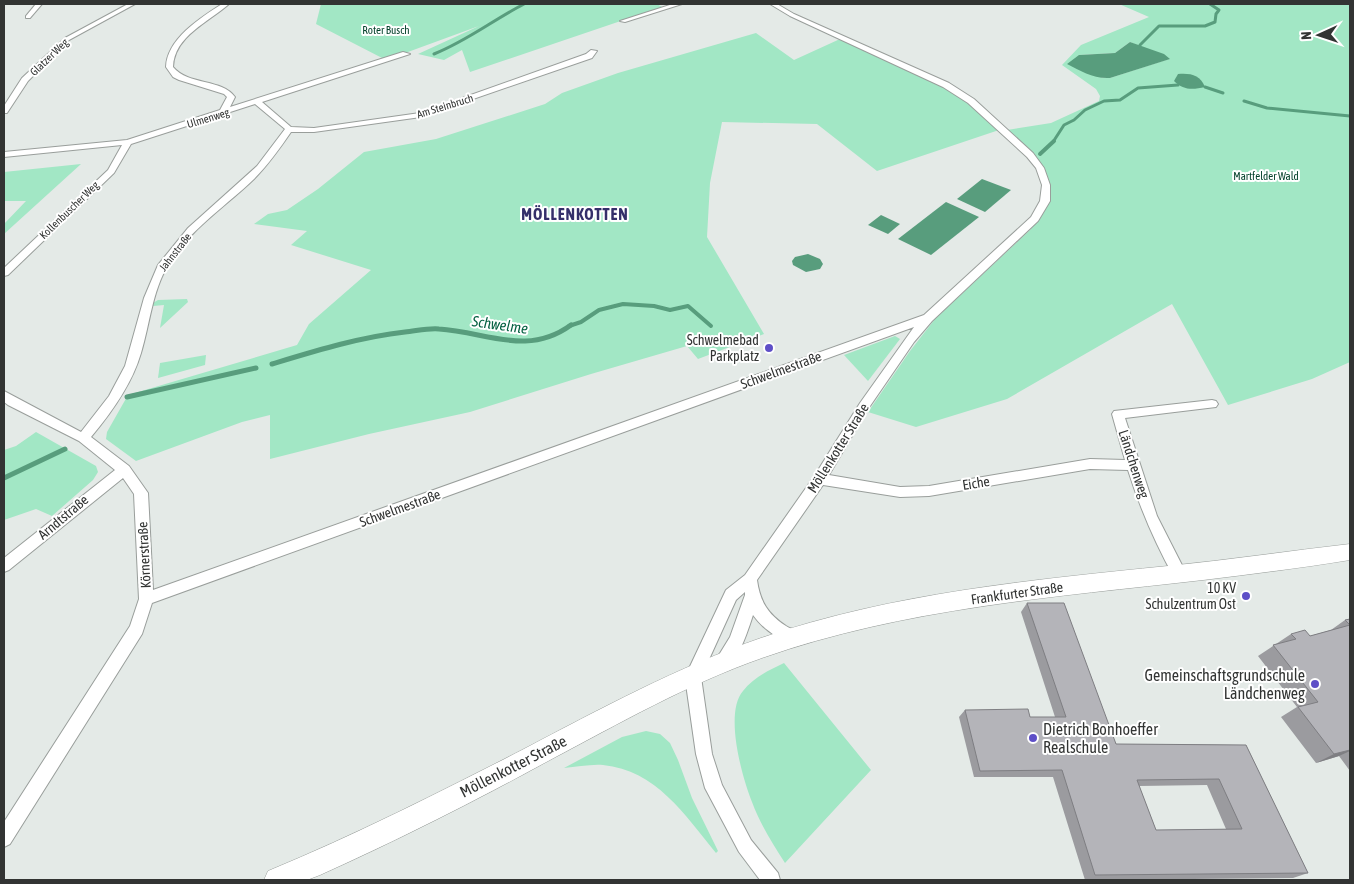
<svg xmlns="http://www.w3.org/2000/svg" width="1354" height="884" font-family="'Asap Condensed',sans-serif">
<rect width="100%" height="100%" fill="#e4eae7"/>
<!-- green -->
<g fill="#a2e7c5" fill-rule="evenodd">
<polygon points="321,4 657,4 662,7 470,72 462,50 444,60 418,54 479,26 386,60 316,24"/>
<path d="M1119,4H1350V362L1312,379L1228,405L1172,304L1007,399L916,427L868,412L910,351L935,319L1030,230L1047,207L1050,185L1044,168L1032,154L1007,130L1051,123L1099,101L1100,96L1096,89L1062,65L1081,45L1149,17ZM1130,42L1169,59L1110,78H1102L1079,55L1115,53Z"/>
<polygon points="756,33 794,60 840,39 944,86 967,102 999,130 877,171 817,124 722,122 710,183 707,237 764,334 698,359 687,346 591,374 470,412 369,434 270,459 270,415 242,422 136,461 106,439 107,432 128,395 297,345 309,324 371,270 291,245 307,231 254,224 268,214 287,210 318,189 364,152 436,139 545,104 562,93 618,73"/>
<polygon points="81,164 4,234 4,224 26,201 4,201 4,172"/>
<polygon points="187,299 188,302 160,328 164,305 153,306 153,303 158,300"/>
<polygon points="895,336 900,339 868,381 844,355"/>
<polygon points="206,355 205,365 158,378 160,363"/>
<polygon points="36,432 96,466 98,472 93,480 52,516 36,509 4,520 4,450 16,446"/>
<path d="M784,663L871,770L785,863C773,844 760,824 752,802C742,777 724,713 743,691C753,678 769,670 784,663Z"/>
<path d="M646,731L660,734L670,743L678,760L692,798L718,851L716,853C685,815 656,770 603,765C591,764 577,767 564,768L622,737Z"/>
</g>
<!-- water -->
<g fill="#589d7d">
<path d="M1130,42L1164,54L1170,59L1110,78C1093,79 1081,71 1067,64L1079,55L1115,53Z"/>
<path d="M1178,74C1191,73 1200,75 1205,87C1192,90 1183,90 1174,81Z"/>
<polygon points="982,179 1011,190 985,212 957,199"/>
<polygon points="946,202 979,217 931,255 898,239"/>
<polygon points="881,215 900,224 888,234 868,225"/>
<polygon points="808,254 820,259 823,264 820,269 806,272 793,265 792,261 795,257"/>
</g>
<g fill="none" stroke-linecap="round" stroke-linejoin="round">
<!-- stream-far2 -->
<g stroke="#589d7d" stroke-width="3">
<polyline points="1140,45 1159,26 1205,26 1215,22 1216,14 1219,10 1210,4"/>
<path d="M434,54C467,41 493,20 524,4"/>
<polyline points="1205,87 1223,93"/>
<polyline points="1244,101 1267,108 1350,116"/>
<polyline points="1053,142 1064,125 1074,120 1085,110 1104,101 1120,100 1138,88 1178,85"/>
</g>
<!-- stream-far1 -->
<g stroke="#589d7d" stroke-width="4">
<polyline points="1040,154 1054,141"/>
<polyline points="569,326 581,322 599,310 623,304 654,306 670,310 688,306 711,326"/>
</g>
<!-- stream -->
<g stroke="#589d7d" stroke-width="5">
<path d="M272,364C315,351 360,337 405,332C416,331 428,328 439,329C487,332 527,357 571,325"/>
<polyline points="127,397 256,368"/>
<polyline points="4,478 65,449"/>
</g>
<!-- minor casing -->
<g stroke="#999e9b" stroke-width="2">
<g id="minor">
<polygon points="36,4 42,4 30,18 26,18 26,16"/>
<polygon points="128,4 135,4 69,40 28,81 7,113 4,113 4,106 22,78 65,38"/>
<path d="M222,4H229C209,22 174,36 173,67C189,86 221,78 235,97L230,107L403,52L410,54L262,102L291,127L314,128L420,113L586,54L591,50L597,51L592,58L421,117L314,132H291C280,148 268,165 254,179C225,207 189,230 168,265C152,292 150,323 141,353C132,384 112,412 91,437L129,466L148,493L153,590L924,315L1031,217L1040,201L1042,185L1036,168L1027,157L968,103L943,87L790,16L770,4H777L794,14L949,83L974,99L1033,153L1044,168L1050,185V201L1038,221L932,321L914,342L868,409L829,475L900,487L929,486L1090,459L1125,460L1112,414L1114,411L1212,400L1216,401L1218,404L1216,407L1125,418L1157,516L1186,573L1184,577L1179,579L1174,577C1155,543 1140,508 1128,470L1090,469L929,496L900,497L823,485L757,580C760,602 768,614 786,626C793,630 799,631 802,638L799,643L794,645C778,639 763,629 753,615C748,630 738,664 722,670L716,668L714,663L730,637L745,595V592L736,600L701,677L712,754L722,785L751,840L778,873L780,880H760L739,852L705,788L696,754L685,677L726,590L745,575L815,475L860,403L914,327L152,603L142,634L10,844L4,847V822L130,626L139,599L134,494L123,478L9,570L4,572V558L115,470L79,441L8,405L4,402V391L81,432L109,396L125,366L144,298L158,265L188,228L257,166L285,129L255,104L131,144L114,173L8,275L4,276V268L108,170L122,145L4,157V152L127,140L220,110L227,97L224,94L179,80L173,77L166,67C167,39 200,18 222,4Z"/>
<polygon points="673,4 682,4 625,22 620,21"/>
</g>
</g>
<!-- secondary casing -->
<g stroke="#999e9b" stroke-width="1">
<path id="secondary" d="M1350,544V560C1301,568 1252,574 1203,580C1055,597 904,608 762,658C688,684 620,723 550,760C475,801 398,840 320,875L307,880H264L268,871C355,835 438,793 522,750C600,709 678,667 761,638C892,593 1031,580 1168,566C1229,560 1289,551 1350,544Z"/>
</g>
<!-- minor -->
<use href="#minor" fill="#fff" fill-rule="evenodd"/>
<!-- secondary -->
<use href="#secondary" fill="#fff" fill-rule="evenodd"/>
</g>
<!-- wall -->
<g fill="#9b9b9f" fill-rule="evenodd">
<path d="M1027,603L1116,744L1246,745L1308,873L1293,878L1085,880L1053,777H974L959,717L965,710L1030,717H1055L1021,612ZM1207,785L1226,829L1156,830L1139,786Z"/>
<polygon points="1350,619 1350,771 1339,756 1316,763 1281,717 1297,707 1258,656 1291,634 1310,636 1331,630 1345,620"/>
</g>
<!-- shaded-wall -->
<polygon fill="#7e7e82" points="1350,750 1350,751 1339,756 1316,763 1334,754"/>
<!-- building -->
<g fill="#b4b4b9" stroke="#7e7e82" fill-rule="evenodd">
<path d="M1027,603H1064L1116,744L1246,745L1308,873L1095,875L1062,770L980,771L965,710L1028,709L1030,717H1066ZM1219,779L1242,829L1156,830L1137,780Z"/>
<polygon points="1350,619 1350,750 1334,754 1298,707 1318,702 1273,645 1296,639 1291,634 1305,630 1310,636 1350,625 1345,620"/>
</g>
<!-- markers -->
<g fill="#5e4fc7" stroke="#fff" stroke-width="2">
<circle cx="769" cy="348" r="5"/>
<circle cx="1246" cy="596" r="5"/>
<circle cx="1315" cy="684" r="5"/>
<circle cx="1033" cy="738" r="5"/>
</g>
<g text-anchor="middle" stroke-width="4" stroke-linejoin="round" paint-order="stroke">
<!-- far-park labels -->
<g font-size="11" fill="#04412b" stroke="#fff">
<text x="386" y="34">Roter Busch</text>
<text x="1266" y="180">Martfelder Wald</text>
</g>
<!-- far-street labels -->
<g font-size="11" fill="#323433" stroke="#fff">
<text transform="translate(49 57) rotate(-44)" y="4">Glatzer Weg</text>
<text transform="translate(445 106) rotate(-17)" y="4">Am Steinbruch</text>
<text transform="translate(208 118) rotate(-17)" y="4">Ulmenweg</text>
<text transform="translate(69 210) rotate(-44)" y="4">Kollenbuscher Weg</text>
<text transform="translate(175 252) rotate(-52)" y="4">Jahnstraße</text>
</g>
<!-- poi labels -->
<g font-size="14" fill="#323433" stroke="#fff" text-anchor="end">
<text x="759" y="345">Schwelmebad<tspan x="759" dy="16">Parkplatz</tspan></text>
<text x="1236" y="593">10 KV<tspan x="1236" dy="16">Schulzentrum Ost</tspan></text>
</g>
<!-- street labels -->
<g font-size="14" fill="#323433" stroke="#fff">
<text transform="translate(781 370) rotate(-20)" y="5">Schwelmestraße</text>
<text transform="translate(838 448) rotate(-58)" y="5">Möllenkotter Straße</text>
<text transform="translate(1134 464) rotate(72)" y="5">Ländchenweg</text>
<text transform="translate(976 483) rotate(-9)" y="5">Eiche</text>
<text transform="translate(400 508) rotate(-20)" y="5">Schwelmestraße</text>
<text transform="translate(63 517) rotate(-40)" y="5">Arndtstraße</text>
<text transform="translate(144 555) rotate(-93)" y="5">Körnerstraße</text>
<text transform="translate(1017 593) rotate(-8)" y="5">Frankfurter Straße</text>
</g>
<!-- water labels -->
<g font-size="15" font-style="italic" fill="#066142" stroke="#fff">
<text transform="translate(500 325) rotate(8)" y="5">Schwelme</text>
</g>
<!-- far-district labels -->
<g font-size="16" font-weight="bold" letter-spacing="1" fill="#342f6a" stroke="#fff">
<text x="575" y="220">MÖLLENKOTTEN</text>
</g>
<!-- near-poi labels -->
<g font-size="16" fill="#323433" stroke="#fff" text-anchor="end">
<text x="1305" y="681">Gemeinschaftsgrundschule<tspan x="1305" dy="18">Ländchenweg</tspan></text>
<text x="1043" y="735" text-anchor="start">Dietrich Bonhoeffer<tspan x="1043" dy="18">Realschule</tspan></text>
</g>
<!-- near-street labels -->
<g font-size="16" fill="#323433" stroke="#fff">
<text transform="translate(513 766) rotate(-27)" y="6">Möllenkotter Straße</text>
</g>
</g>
<!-- border -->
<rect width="1354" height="884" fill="none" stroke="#323433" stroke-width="10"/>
<!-- north arrow -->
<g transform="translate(1319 35) rotate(267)" stroke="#ffffff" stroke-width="4" paint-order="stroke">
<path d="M0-4L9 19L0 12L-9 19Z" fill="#323433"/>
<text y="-8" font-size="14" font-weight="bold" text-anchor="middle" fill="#323433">N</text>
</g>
</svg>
